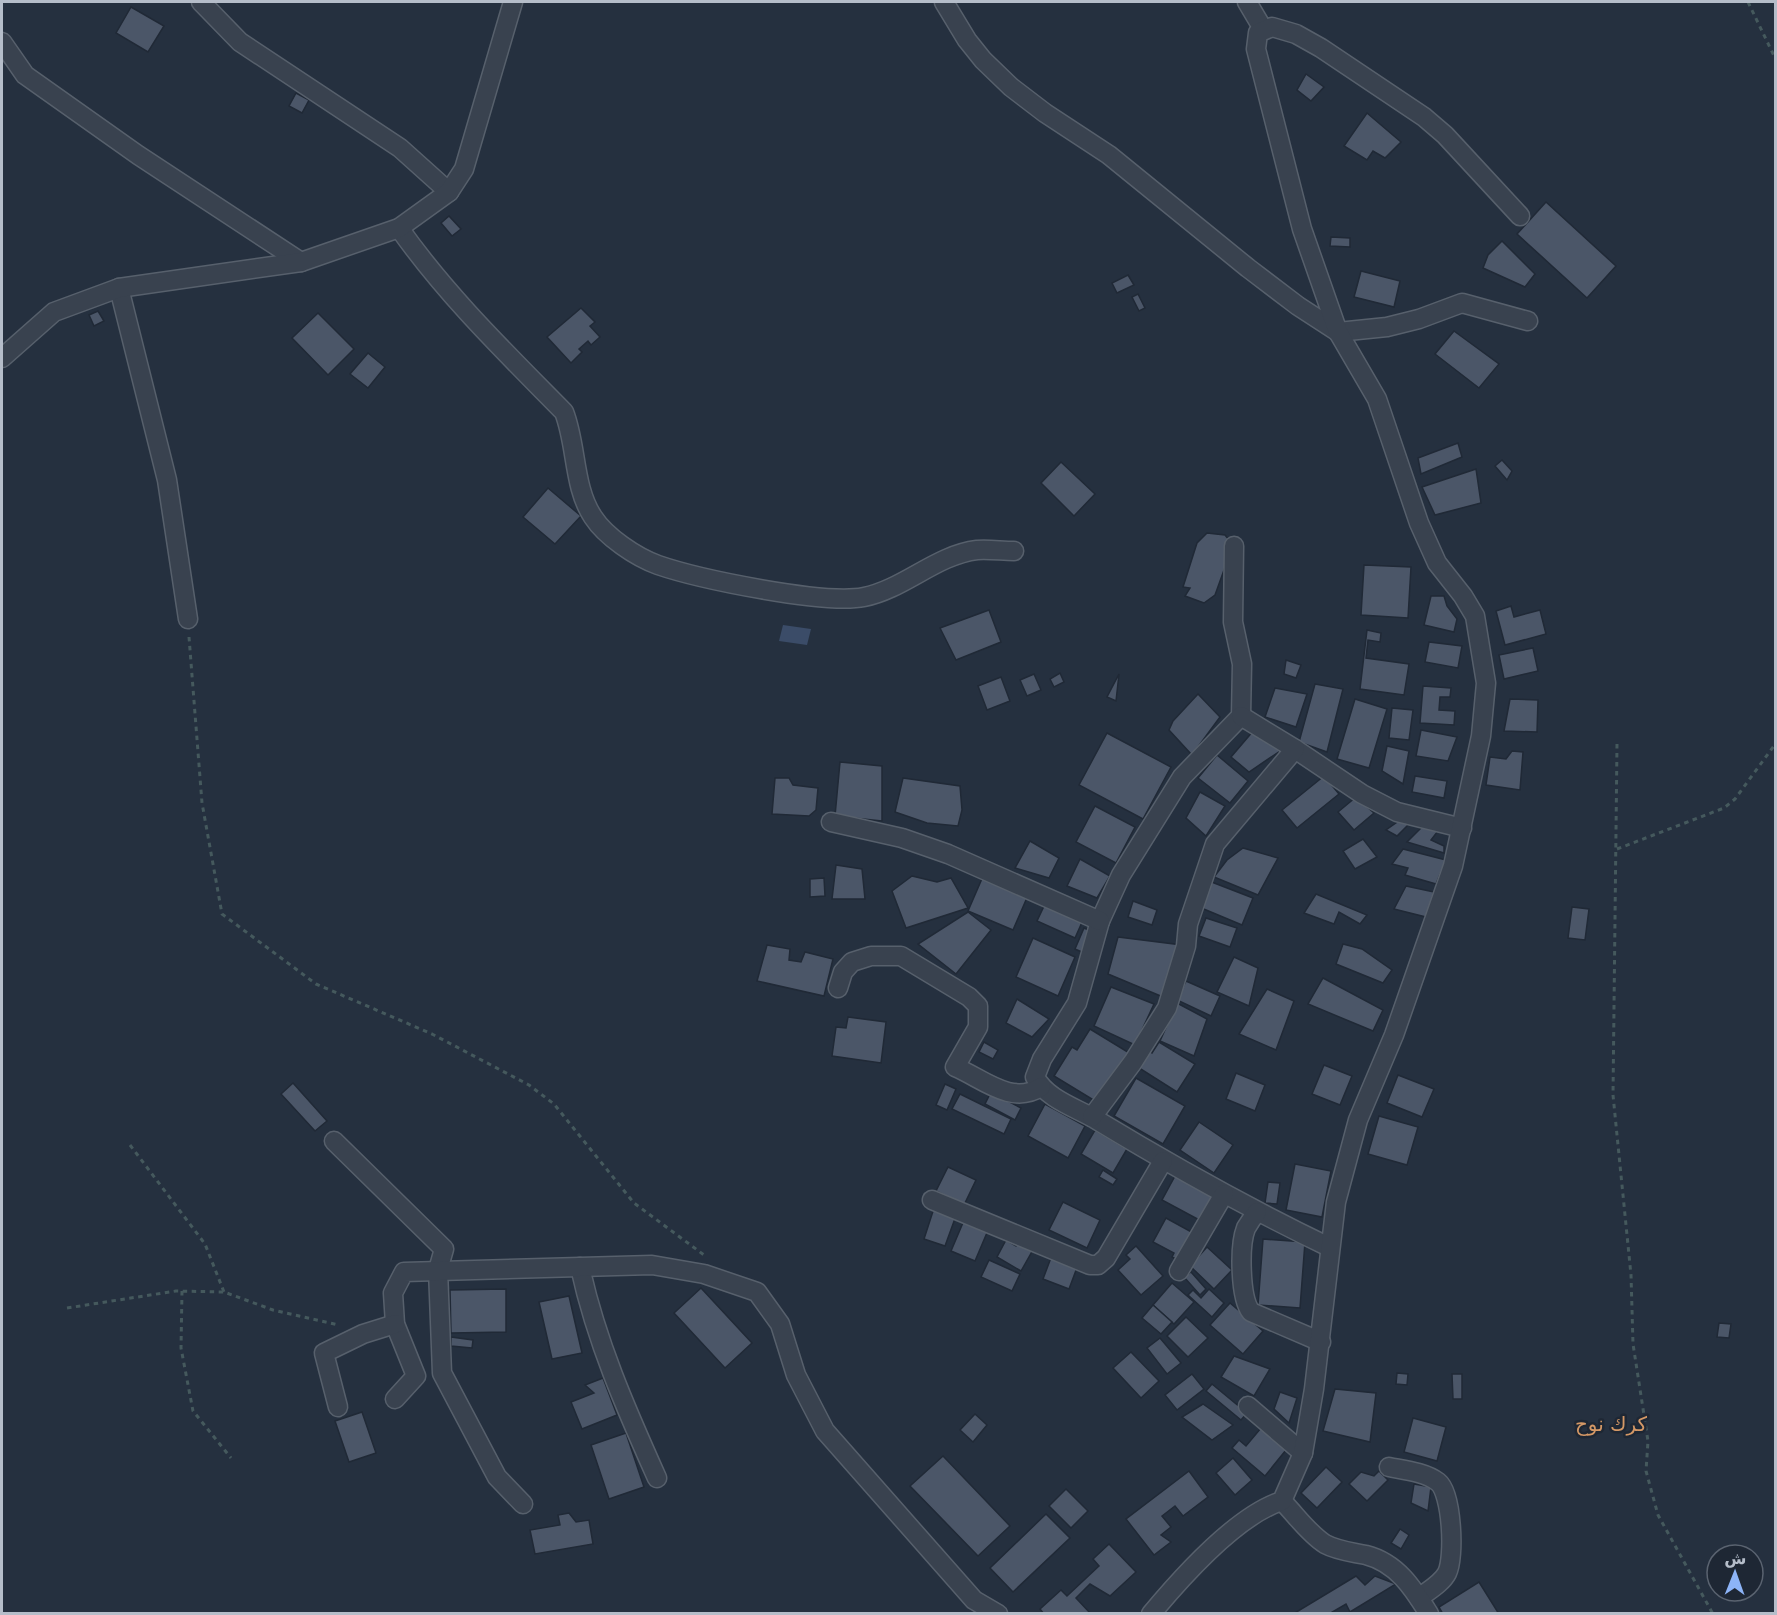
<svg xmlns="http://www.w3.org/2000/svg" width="1777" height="1615" font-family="'DejaVu Sans','Noto Sans Arabic',sans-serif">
<rect width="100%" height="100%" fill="#25303f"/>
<!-- water -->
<polygon fill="#3b4c68" points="783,625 811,629 807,645 779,641"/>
<!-- building -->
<g fill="#4b5668" stroke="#202936" stroke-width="1.5">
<polygon points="131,7 164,26 148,52 116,33"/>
<polygon points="1306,74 1324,87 1311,101 1297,90"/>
<polygon points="296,93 309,100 302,113 289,106"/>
<polygon points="1367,113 1401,142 1385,158 1373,151 1367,160 1344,146"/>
<polygon points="1546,202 1616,266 1587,298 1517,234"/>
<polygon points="449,216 461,229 452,236 441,223"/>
<polygon points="1331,237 1350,238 1350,247 1330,246"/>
<polygon points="1502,241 1535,274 1525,287 1483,268 1488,255"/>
<polygon points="1361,271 1400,281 1394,307 1354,297"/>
<polygon points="1128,275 1134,285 1117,293 1112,283"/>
<polygon points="1138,294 1145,308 1139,311 1132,297"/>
<polygon points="581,308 595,322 590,326 600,337 591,345 588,341 579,349 582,352 571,363 547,337"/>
<polygon points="98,311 104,321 94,326 89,315"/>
<polygon points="318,313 354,349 328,375 292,338"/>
<polygon points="1454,331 1499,364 1479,388 1435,354"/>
<polygon points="368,353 385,367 368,388 350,374"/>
<polygon points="1458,443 1462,457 1421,474 1418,458"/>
<polygon points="1502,460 1512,471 1507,480 1495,466"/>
<polygon points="1061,462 1095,494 1074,516 1041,483"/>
<polygon points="1476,469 1481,503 1435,515 1422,487"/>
<polygon points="548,488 581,516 555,544 523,517"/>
<polygon points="1207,533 1225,535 1233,545 1215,595 1204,603 1185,596 1190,588 1183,587 1197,543"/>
<polygon points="1364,565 1411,567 1408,618 1361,615"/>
<polygon points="1431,596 1444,596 1447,606 1457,619 1454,632 1424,625"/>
<polygon points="1511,606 1514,617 1540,610 1546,634 1505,645 1496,611"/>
<polygon points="989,610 1001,642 956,660 940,628"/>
<polygon points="1367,630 1381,633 1380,642 1368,640 1366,658 1409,664 1404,695 1360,689"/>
<polygon points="1429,642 1462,646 1458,668 1425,662"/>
<polygon points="1533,648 1538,671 1504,679 1499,655"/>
<polygon points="1286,660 1301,665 1296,678 1284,674"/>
<polygon points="1060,673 1064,682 1054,687 1050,679"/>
<polygon points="1034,674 1041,690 1027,696 1020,680"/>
<polygon points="1119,674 1116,701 1107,697"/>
<polygon points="1001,677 1010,701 987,710 978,686"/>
<polygon points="1315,684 1343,689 1327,752 1299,742"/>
<polygon points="1423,686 1451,688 1450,697 1440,697 1439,710 1455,711 1454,725 1420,723"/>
<polygon points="1275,688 1307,694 1296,727 1265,717"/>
<polygon points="1198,694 1220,717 1192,755 1169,730 1173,721"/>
<polygon points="1355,699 1387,709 1369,768 1337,759"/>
<polygon points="1510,699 1538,700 1537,732 1504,731"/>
<polygon points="1392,708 1413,710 1409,740 1389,738"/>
<polygon points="1254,730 1283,749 1249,772 1231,757"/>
<polygon points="1421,730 1457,737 1448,761 1416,756"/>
<polygon points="1107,733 1171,767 1143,819 1079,785"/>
<polygon points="1387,746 1409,751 1403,784 1382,771"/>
<polygon points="1512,751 1523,752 1520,790 1486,785 1490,757 1506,759"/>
<polygon points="1217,755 1248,781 1230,803 1198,778"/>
<polygon points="840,762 882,766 882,821 835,816"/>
<polygon points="1324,776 1339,794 1297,828 1282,810"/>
<polygon points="1415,776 1447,781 1444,798 1412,792"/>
<polygon points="775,778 789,778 793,785 818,788 816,810 809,816 772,814"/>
<polygon points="903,778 960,786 962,810 958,826 927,823 895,812"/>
<polygon points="1200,792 1225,806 1206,836 1186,818"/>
<polygon points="1356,797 1374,813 1354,830 1338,812"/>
<polygon points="1095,806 1135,827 1116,863 1076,842"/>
<polygon points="1403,818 1408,825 1397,836 1386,830"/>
<polygon points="1423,826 1438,831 1431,840 1444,846 1444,853 1407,842"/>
<polygon points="1363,839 1377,857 1355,869 1343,851"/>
<polygon points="1030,841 1059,858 1049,878 1015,868"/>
<polygon points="1243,848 1278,858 1258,895 1214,877 1227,860"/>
<polygon points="1403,849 1446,860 1436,884 1405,875 1408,868 1392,864"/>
<polygon points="1080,859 1110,876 1097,898 1067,886"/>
<polygon points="836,865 862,869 865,899 832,899"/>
<polygon points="984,874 1029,893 1013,930 968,911"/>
<polygon points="912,876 937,882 951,878 968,908 906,928 892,891"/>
<polygon points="824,878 825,896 810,897 810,879"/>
<polygon points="1209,881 1253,898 1242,925 1199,907"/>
<polygon points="1406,886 1434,892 1426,917 1394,909"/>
<polygon points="1316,894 1367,915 1360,924 1339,912 1334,924 1304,913"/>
<polygon points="1133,901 1157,910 1152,925 1128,917"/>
<polygon points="1045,904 1083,920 1075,938 1037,921"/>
<polygon points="1572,907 1589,909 1585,940 1568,938"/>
<polygon points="968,912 991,930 956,974 918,944"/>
<polygon points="1206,918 1237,928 1230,947 1199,936"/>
<polygon points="1084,928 1093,932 1084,953 1075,949"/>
<polygon points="1118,937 1182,945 1163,997 1108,974"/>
<polygon points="1033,938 1075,957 1058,996 1016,977"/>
<polygon points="1343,944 1362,949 1392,970 1383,983 1336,964"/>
<polygon points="767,945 790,949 789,960 801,962 805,952 833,959 824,996 757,981"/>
<polygon points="1234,957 1258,968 1249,1006 1217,992"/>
<polygon points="1323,978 1383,1010 1373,1031 1308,1004"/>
<polygon points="1186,981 1220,996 1211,1016 1177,1000"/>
<polygon points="1111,987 1154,1004 1135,1045 1094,1026"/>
<polygon points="1267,989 1294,1001 1276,1050 1239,1034"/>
<polygon points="1017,999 1049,1019 1032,1037 1006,1023"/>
<polygon points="1177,1003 1207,1019 1194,1056 1160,1041"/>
<polygon points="848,1017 886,1022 881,1063 832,1056 836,1027 846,1028"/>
<polygon points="1090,1029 1131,1054 1100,1104 1054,1076 1072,1047 1077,1050"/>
<polygon points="984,1042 998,1050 993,1059 979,1052"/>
<polygon points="1159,1042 1195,1064 1177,1092 1136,1066 1147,1050 1152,1053"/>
<polygon points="1324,1065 1352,1076 1340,1105 1312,1094"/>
<polygon points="1236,1073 1265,1085 1255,1111 1226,1099"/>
<polygon points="1398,1075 1434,1089 1422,1117 1387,1103"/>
<polygon points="1136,1078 1185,1106 1163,1144 1114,1116"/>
<polygon points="293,1083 327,1121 315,1131 281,1094"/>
<polygon points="945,1084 956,1089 947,1110 936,1105"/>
<polygon points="991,1092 1021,1108 1015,1120 985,1104"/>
<polygon points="960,1094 1011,1119 1004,1134 952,1109"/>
<polygon points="1045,1104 1085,1126 1068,1158 1028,1136"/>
<polygon points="1379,1116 1418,1127 1407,1165 1368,1154"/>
<polygon points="1199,1122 1233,1145 1214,1173 1180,1150"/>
<polygon points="1095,1130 1127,1149 1113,1173 1081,1154"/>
<polygon points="1295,1164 1331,1171 1322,1217 1286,1210"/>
<polygon points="948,1167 976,1180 964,1205 936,1191"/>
<polygon points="1103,1170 1117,1179 1113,1185 1099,1177"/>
<polygon points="1175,1176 1216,1197 1203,1222 1162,1200"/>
<polygon points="1268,1182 1280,1183 1277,1204 1265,1203"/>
<polygon points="1063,1202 1100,1220 1087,1248 1049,1230"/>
<polygon points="935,1205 957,1213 945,1246 924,1239"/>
<polygon points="965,1218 989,1228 975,1261 951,1251"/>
<polygon points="1166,1218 1197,1235 1182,1262 1172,1257 1174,1253 1153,1242"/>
<polygon points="1263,1239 1305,1242 1300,1308 1258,1305"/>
<polygon points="1006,1240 1016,1246 1019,1240 1034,1248 1021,1271 997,1257"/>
<polygon points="1136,1246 1163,1276 1141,1295 1118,1270 1130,1259 1126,1255"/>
<polygon points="1207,1247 1232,1270 1214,1289 1190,1266"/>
<polygon points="1052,1255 1078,1265 1069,1289 1043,1279"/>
<polygon points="989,1260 1020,1274 1012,1291 981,1277"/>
<polygon points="1191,1272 1206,1289 1200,1295 1184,1277"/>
<polygon points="1172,1283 1194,1302 1174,1324 1153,1305"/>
<polygon points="701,1288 752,1343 725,1368 674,1313"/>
<polygon points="506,1289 506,1332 451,1333 450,1290"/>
<polygon points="1209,1289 1224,1303 1212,1317 1188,1295 1193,1290 1201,1298"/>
<polygon points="569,1296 582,1353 552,1359 539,1302"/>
<polygon points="1230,1303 1263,1331 1243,1354 1210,1325"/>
<polygon points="1153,1305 1172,1322 1161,1334 1142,1318"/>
<polygon points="1186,1317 1208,1338 1188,1357 1167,1336"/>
<polygon points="1719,1323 1731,1324 1729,1338 1717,1337"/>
<polygon points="451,1337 473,1340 472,1348 451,1346"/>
<polygon points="1160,1338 1181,1363 1167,1374 1147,1348"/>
<polygon points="1131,1352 1159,1381 1141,1398 1113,1368"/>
<polygon points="1234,1356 1270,1369 1254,1396 1221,1377"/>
<polygon points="1397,1373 1408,1374 1407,1385 1396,1384"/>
<polygon points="1192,1374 1204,1389 1177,1410 1165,1395"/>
<polygon points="1452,1374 1462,1374 1462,1399 1453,1399"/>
<polygon points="603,1378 617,1415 582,1429 571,1402 594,1393 585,1385"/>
<polygon points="1212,1384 1247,1413 1241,1420 1206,1391"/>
<polygon points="1335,1389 1376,1393 1370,1442 1323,1431"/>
<polygon points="1280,1392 1297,1398 1289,1423 1274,1409"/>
<polygon points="1203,1404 1233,1425 1212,1440 1182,1417"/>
<polygon points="362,1412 376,1453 349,1462 335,1421"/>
<polygon points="975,1414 987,1425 973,1442 960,1430"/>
<polygon points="1413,1418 1446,1427 1437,1461 1404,1452"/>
<polygon points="1261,1428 1286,1450 1265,1476 1232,1448 1239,1440 1246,1446"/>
<polygon points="626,1433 644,1487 609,1499 591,1445"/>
<polygon points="943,1456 1010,1526 978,1556 910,1486"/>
<polygon points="1233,1458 1252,1480 1235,1495 1216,1473"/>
<polygon points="1326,1467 1342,1482 1317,1508 1301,1493"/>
<polygon points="1189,1471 1208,1497 1183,1516 1175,1506 1162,1516 1171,1527 1161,1535 1171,1542 1154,1555 1126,1519"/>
<polygon points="1379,1471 1388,1480 1367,1501 1349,1484 1361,1472 1374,1476"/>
<polygon points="1414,1484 1431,1487 1428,1511 1411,1503"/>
<polygon points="1066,1489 1088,1511 1071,1528 1049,1506"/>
<polygon points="569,1513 576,1522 589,1520 593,1544 535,1554 530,1530 560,1525 558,1515"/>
<polygon points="1046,1514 1070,1538 1013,1592 990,1568"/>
<polygon points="1400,1529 1409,1535 1401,1549 1391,1543"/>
<polygon points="1109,1544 1136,1572 1110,1596 1090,1584 1076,1598 1091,1614 1044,1614 1040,1609 1061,1590 1067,1596 1099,1566 1093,1559"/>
<polygon points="1356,1576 1365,1585 1375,1576 1396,1584 1350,1612 1346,1604 1329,1614 1293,1614"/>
<polygon points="1479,1582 1499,1614 1443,1614 1439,1607"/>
</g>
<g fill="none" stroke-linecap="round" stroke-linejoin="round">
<!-- street casing -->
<g stroke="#57606c" stroke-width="21">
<g id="street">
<polyline points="201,2 240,42 400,148 449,192"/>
<polyline points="944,2 967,40 983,60 1011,87 1045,113 1109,155 1248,268 1298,306 1338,332 1387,327 1419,319 1462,303 1528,321"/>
<polyline points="1247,2 1263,29"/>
<polyline points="2,42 25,75 138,155 301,262"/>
<path d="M399,228C447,296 506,353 564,412C577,445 573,487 593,517C606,537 636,557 658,565C699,579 824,605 864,597C904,589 936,555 977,550C989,549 1002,551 1014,551"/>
<polyline points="119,288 167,480 188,619"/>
<polyline points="2,358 54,312 119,288 301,262 399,228 449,192 464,169 513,2"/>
<path d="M1234,546L1233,622L1242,664L1241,716L1182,777L1121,875L1100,921L1077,1003L1042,1059L1035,1077C1047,1099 1074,1107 1095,1119C1171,1165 1248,1208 1329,1247"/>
<polyline points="1295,749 1362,794 1397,812 1462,828"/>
<polyline points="831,822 902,838 948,854 1100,921"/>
<path d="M838,988L843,972L852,962L871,956H901L969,997L978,1006V1027L955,1067C982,1078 1011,1106 1041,1087"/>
<polyline points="1092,1117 1133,1062 1167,1008 1186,946 1188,924 1215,844 1295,749 1241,716"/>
<polyline points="334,1141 444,1249 438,1270 442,1373 497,1477 523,1504"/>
<polyline points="932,1200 1090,1265 1098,1265 1106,1258 1163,1161"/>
<path d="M1257,1212C1253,1217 1249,1223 1246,1228C1239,1246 1240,1298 1251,1312L1321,1342"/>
<path d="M580,1267C596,1341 626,1409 657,1478"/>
<polyline points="1179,1271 1224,1194"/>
<polyline points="395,1399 416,1376 395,1324 393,1293 404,1272 652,1265 704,1274 757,1292 780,1324 796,1375 825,1431 974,1600 998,1614"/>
<polyline points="1248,1406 1303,1453"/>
<polyline points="338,1407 324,1353 363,1334 395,1324"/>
<path d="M1389,1467C1404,1470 1425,1472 1438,1482C1452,1493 1455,1557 1447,1573C1442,1583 1428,1591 1419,1598"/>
<path d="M1282,1501C1296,1515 1308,1533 1325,1544C1338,1551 1352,1552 1366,1555C1397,1563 1413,1588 1429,1614"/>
<path d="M1151,1614C1181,1578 1237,1515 1282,1501L1303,1453L1314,1389L1336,1202L1358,1120L1394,1035L1453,866L1481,736L1486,683L1475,616L1463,596L1437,563L1419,523L1377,399L1338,332L1302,229L1256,49L1258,33L1272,27L1296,34L1321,48L1424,117L1445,135L1520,216"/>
</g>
</g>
<!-- path -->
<g stroke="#45595d" stroke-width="3" stroke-dasharray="4.5 4.5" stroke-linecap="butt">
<polyline points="1748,2 1776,60"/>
<polyline points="189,637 202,803 222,914 316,984 432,1034 529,1085 554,1104 634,1203 704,1255"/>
<polyline points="1617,744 1613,1095 1631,1275 1633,1344 1648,1441 1646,1471 1658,1515 1713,1614"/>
<polyline points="1617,849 1724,808 1735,799 1776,743"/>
<polyline points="130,1145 205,1244 224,1292"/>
<polyline points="182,1291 181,1348 193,1411 231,1458"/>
<polyline points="67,1308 176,1291 224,1292 273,1310 339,1325"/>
</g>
<!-- street -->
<use href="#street" stroke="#39424f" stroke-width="18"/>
</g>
<g text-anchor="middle" stroke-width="5" stroke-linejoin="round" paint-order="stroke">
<!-- quarter labels -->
<g font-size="20" fill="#d49866" stroke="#1e2734">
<text x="1611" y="1431">كرك نوح</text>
</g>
</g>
<!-- border -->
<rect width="1777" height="1615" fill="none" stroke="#b5bdc9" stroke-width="6"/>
<!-- north arrow -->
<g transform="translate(1735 1573) rotate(1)"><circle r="28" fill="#1e2734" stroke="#5a6370" stroke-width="1.5"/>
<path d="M0-4.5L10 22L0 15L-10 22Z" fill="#8db4f7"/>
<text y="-9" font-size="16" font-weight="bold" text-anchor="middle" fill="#b5bdc9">ش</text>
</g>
</svg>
